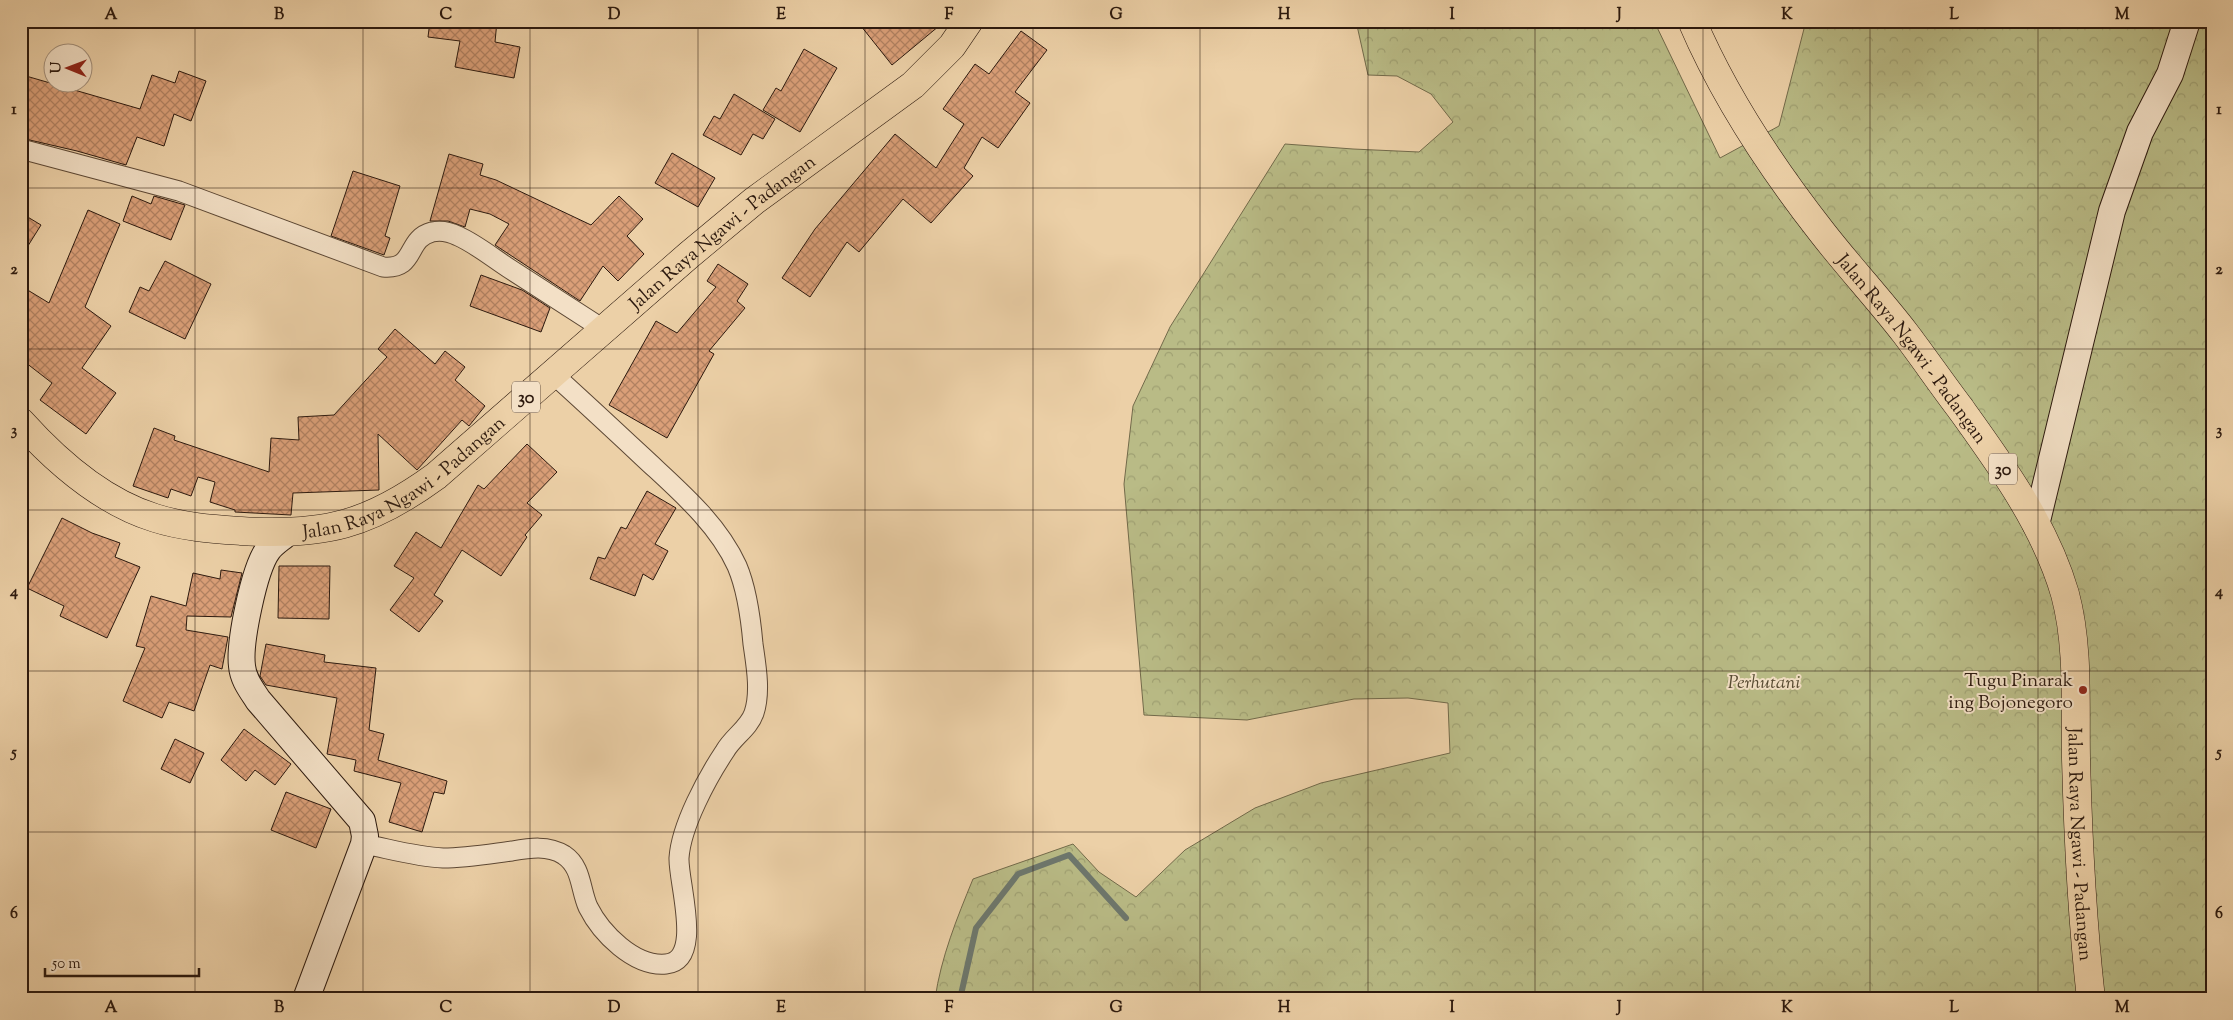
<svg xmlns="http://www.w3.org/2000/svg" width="2233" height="1020" font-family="'Sorts Mill Goudy',serif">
<defs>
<pattern id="forest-crowns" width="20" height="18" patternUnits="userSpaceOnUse" patternTransform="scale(1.25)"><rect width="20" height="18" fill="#b9bb86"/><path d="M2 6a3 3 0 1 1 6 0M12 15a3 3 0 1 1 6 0" fill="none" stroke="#9fa072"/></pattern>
<pattern id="building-cross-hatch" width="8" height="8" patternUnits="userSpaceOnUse" patternTransform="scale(1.25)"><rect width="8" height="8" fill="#da9f78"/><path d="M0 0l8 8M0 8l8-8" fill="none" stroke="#b18161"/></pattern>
</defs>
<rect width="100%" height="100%" fill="#ecd0a7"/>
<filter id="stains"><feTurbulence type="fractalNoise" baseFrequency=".004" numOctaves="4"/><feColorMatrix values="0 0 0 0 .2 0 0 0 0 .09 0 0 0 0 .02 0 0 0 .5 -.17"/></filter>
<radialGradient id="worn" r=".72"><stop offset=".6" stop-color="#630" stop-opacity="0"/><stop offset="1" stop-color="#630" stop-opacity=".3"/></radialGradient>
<!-- forest -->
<path fill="url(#forest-crowns)" stroke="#726a4a" d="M1356,21H1654L1720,158L1779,126L1806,21H2212V999H935C941,957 957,918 973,879L1073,844L1099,872L1136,897L1185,850L1255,808L1321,783L1450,753L1448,703L1408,698L1354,699L1247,720L1144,715L1124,484L1133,406L1170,327L1285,144L1353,149L1419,152L1453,122L1431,94L1397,76L1368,75Z"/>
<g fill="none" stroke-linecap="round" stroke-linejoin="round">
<!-- stream -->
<polyline stroke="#6d776d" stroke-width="6" points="960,999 976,928 1018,874 1069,855 1126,918"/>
</g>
<!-- building -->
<g fill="url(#building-cross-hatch)" stroke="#2c190e">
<polygon points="430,21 497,21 495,42 520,47 514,78 455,67 460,41 428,37"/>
<polygon points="857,21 945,21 892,65"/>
<polygon points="1021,31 1047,50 1015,92 1030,103 998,148 982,137 964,168 973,176 931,223 903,199 859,252 847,242 810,297 782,278 815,229 895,134 936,168 964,124 943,109 975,64 989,74"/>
<polygon points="804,49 837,68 800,132 763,110 776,88 781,91"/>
<polygon points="179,71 206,81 191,121 174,114 164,146 137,137 126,165 77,151 21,138 21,92 26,76 140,109 152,75 175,83"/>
<polygon points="734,94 775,119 763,139 753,134 741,155 703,135 714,116 720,119"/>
<polygon points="672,153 715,178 698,207 655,183"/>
<polygon points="449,154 483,164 480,175 496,180 591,225 619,196 643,219 627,236 644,254 618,281 603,266 580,301 495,245 509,224 490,214 470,209 465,227 448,221 430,221"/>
<polygon points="353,171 400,186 385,236 390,238 384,255 331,236"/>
<polygon points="132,196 151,204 154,196 185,205 171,240 123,221"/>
<polygon points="88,210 120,224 85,307 111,326 82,368 116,393 86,434 40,400 52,383 21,359 21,286 49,303"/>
<polygon points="21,213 41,225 21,257"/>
<polygon points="165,261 211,284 185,339 129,312 140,287 149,291"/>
<polygon points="718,264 748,284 737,301 745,308 709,351 714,354 667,438 609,405 656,321 677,333 716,287 707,281"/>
<polygon points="481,275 522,290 550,308 541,332 470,306"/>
<polygon points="395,329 435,364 445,351 465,367 455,380 485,406 469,426 462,420 417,470 378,434 379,490 293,493 291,515 235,512 235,510 210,502 215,482 198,477 191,496 171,489 168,498 133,486 154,428 175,436 174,440 269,472 271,438 299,440 298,417 334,415 387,357 378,349"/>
<polygon points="527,444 557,472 527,503 542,515 525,535 527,537 501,576 462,550 434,595 443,601 419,632 390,610 414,578 394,566 416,532 441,548 478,485 484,489"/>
<polygon points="647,491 676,508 655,544 668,551 653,580 643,574 635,596 590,579 598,557 605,559 621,527 626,529"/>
<polygon points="62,518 92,533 120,543 115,557 140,567 107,638 60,616 64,606 27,588"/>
<polygon points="279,566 330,566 329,619 278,618"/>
<polygon points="221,570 242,573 231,617 187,616 186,630 228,637 222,669 210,665 194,711 169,702 162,718 123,701 145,648 136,646 151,596 186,606 193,573 220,579"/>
<polygon points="266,644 325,655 324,662 376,668 369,730 384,734 378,760 447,781 444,794 434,792 422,832 389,822 401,783 354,771 356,760 327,754 337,698 266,685 260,676"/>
<polygon points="244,729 291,764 275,785 255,770 246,781 221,760"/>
<polygon points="175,739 204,753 190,783 161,769"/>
<polygon points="286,792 331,809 316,848 271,830"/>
</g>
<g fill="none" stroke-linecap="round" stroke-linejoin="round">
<!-- street casing -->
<g stroke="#5c4734" stroke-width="21">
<g id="street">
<path d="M21,149L179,191L383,267C417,270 405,239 432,232C441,230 450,232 458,236C476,244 493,258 510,269C541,289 572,309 603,329"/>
<path d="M364,844C390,849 417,857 443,858C466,858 489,854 512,851C530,848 548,845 564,855C582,867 580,889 588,907C601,933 634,967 666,964C704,960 678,883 679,858C681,826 707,778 725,751C733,737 749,728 754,713C761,692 756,665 753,644C751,621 746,587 737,566C717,522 677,489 643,457C613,429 583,401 553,374"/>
</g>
</g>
<!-- secondary casing -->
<g stroke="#2c190e" stroke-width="28">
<g id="secondary">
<polyline points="2036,525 2112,211 2140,132 2170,74 2187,21"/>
<path d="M288,532C282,538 273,543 268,550C254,569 239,643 242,666C243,679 251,689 258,700L362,821L365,836L364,844L306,999"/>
</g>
</g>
<!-- highway casing -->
<g stroke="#2c190e" stroke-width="29">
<g id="highway">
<path id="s1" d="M1692,21C1724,96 1771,167 1821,231C1848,266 1878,298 1905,333C1924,358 1941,383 1960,408C2001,465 2045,525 2065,594C2079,646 2075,704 2076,758C2078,839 2082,918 2091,999"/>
<path id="s2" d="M21,422C57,462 103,502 155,518C183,527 213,529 241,531C324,536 369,525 436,476L689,255L754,201L913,85L952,46L969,21"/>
</g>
</g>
<!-- street -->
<use href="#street" stroke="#f3e0c6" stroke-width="19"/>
<!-- secondary -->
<use href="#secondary" stroke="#f3e0c6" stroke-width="26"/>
<!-- highway -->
<use href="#highway" stroke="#ecd0a7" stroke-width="28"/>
</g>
<!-- grid -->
<path fill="none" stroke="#2c190e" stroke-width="1" stroke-opacity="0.55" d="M195,21V999M363,21V999M530,21V999M698,21V999M865,21V999M1033,21V999M1200,21V999M1368,21V999M1535,21V999M1703,21V999M1870,21V999M2038,21V999M21,188H2212M21,349H2212M21,510H2212M21,671H2212M21,832H2212"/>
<!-- markers -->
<circle fill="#8f2418" stroke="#f3e0c6" stroke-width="2" cx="2083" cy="690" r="5"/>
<g text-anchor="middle" stroke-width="4" stroke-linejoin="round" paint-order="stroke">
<!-- shield labels -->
<g fill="#f3e0c6" stroke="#685545" stroke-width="1">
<rect x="512" y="381.5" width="28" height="31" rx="4"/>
<rect x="1989" y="453.5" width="28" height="31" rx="4"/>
</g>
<g font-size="18" font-weight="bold" fill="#2c190e">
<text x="526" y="403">30</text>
<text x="2003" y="475">30</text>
</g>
<!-- street labels -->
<g font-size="19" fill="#2c190e" stroke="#f3e0c6">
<text dy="7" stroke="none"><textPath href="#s2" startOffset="838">Jalan Raya Ngawi - Padangan</textPath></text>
<text dy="7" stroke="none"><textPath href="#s1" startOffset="396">Jalan Raya Ngawi - Padangan</textPath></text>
<text dy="7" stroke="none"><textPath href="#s2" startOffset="432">Jalan Raya Ngawi - Padangan</textPath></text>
<text dy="7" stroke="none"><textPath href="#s1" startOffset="938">Jalan Raya Ngawi - Padangan</textPath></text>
</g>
<!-- poi labels -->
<g font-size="19" fill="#2c190e" stroke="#f3e0c6" text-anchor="end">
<text x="2073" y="686">Tugu Pinarak<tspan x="2073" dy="22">ing Bojonegoro</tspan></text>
</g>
<!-- park labels -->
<g font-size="19" font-style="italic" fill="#564a32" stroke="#f3e0c6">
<text x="1764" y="688">Perhutani</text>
</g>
</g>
<!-- margin -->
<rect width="2233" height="1020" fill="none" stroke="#ecd0a7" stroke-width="55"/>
<!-- north arrow -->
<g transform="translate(68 68) rotate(271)"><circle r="24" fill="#f3e0c6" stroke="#a3907c"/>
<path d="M0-4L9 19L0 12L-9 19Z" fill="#8f2418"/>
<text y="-8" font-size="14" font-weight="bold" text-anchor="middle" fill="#2c190e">U</text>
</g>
<!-- scale -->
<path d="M45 968v8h154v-8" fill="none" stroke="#2c190e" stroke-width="2.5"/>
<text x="52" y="968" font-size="15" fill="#2c190e" stroke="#f3e0c6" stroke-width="4" paint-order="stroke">50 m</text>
<rect x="28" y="28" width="2178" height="964" fill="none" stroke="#2c190e" stroke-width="2"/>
<g font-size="16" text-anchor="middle" font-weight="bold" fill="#2c190e">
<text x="111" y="19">A</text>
<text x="279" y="19">B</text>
<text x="446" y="19">C</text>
<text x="614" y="19">D</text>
<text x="781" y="19">E</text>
<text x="949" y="19">F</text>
<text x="1116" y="19">G</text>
<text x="1284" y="19">H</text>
<text x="1452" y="19">I</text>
<text x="1619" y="19">J</text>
<text x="1787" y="19">K</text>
<text x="1954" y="19">L</text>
<text x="2122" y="19">M</text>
<text x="14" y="114">1</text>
<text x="2219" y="114">1</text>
<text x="14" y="274">2</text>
<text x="2219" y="274">2</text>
<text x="14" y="435">3</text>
<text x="2219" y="435">3</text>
<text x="14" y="596">4</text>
<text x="2219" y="596">4</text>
<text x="14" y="757">5</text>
<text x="2219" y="757">5</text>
<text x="14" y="918">6</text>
<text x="2219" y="918">6</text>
<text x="111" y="1012">A</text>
<text x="279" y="1012">B</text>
<text x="446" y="1012">C</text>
<text x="614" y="1012">D</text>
<text x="781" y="1012">E</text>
<text x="949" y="1012">F</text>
<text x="1116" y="1012">G</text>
<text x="1284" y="1012">H</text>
<text x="1452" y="1012">I</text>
<text x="1619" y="1012">J</text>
<text x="1787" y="1012">K</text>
<text x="1954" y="1012">L</text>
<text x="2122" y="1012">M</text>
</g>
<rect width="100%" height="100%" filter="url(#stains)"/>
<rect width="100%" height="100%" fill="url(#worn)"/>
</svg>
